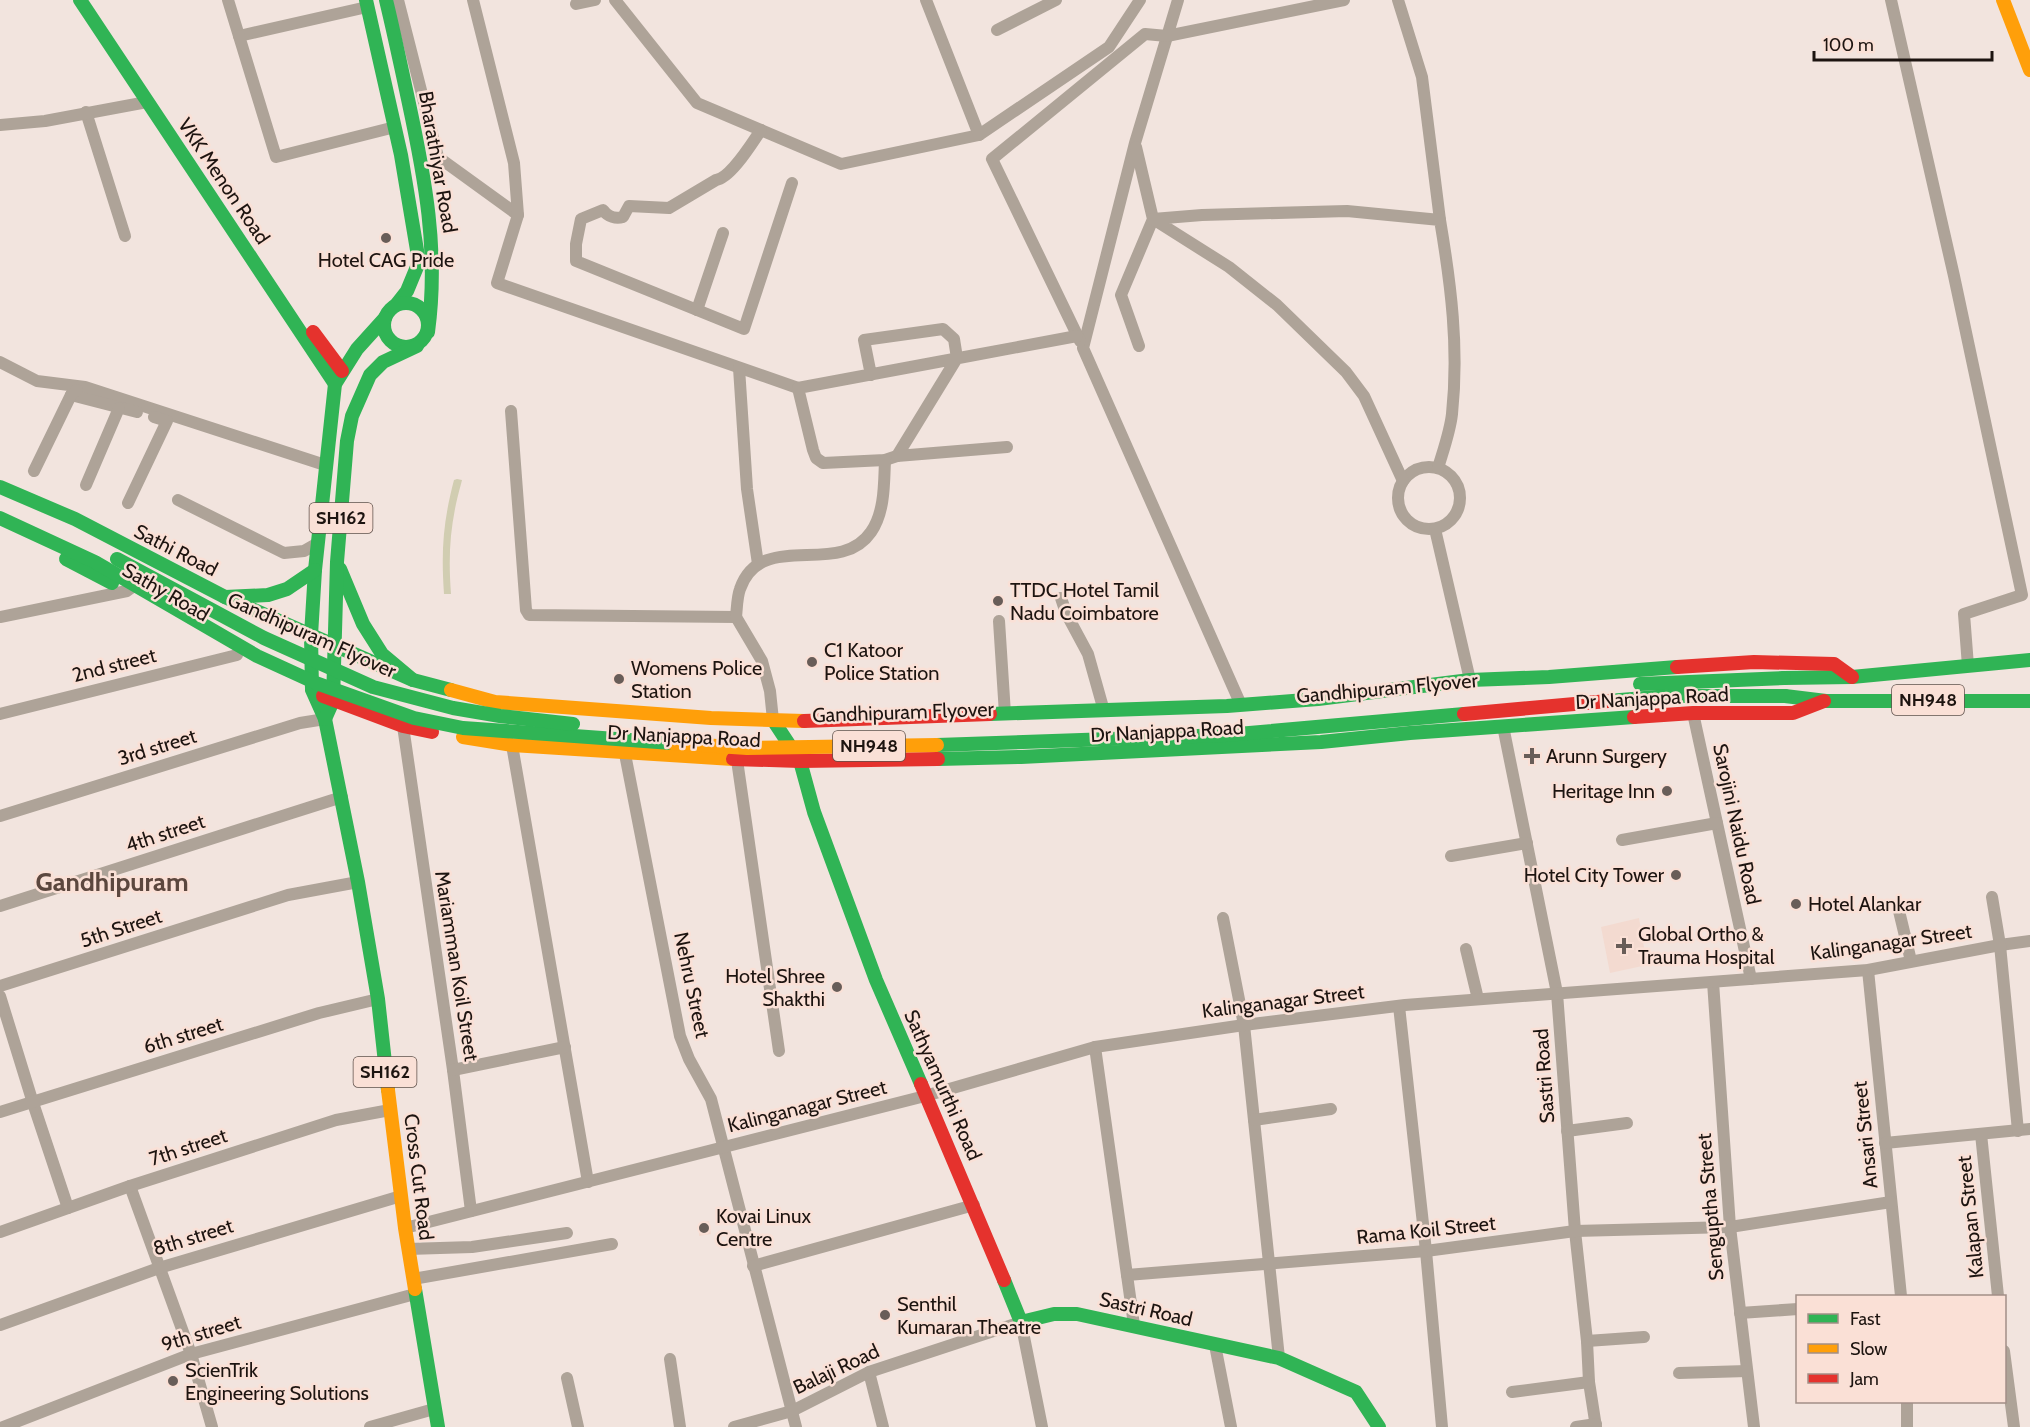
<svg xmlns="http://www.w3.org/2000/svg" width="2030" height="1427" font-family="Cabin,sans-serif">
<rect width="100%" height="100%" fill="#f2e4de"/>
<!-- built -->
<g fill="#f3dad0">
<polygon points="1639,918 1647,965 1610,973 1601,927"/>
<polygon points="709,1221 711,1234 699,1236 699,1223"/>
</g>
<!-- green -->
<path fill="#d1cdb1" d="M457,479L462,480L461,484C450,523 448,554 451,594H444C441,551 443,522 454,480Z"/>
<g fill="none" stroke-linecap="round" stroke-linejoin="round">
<!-- street -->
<g stroke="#aea398" stroke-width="12">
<polyline points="228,0 239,36 367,7"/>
<polyline points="398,0 438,157 518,215"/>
<polyline points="473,0 514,163 518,215 497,283 798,388"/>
<polyline points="615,0 697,103 841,164 979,135 1109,47 1140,0"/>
<polyline points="926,0 979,135"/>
<polyline points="1178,0 1135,143 1083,348 1241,705"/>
<polyline points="1398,0 1422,77 1440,220"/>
<polyline points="1891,0 1954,276 2022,595 1964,614 1968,666"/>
<polyline points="576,4 595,0"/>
<polyline points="997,30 1056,0"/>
<polyline points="239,36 276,157 395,127"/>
<polyline points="86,112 125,236"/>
<polyline points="0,125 45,121 147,102"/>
<path d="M761,130C752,143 731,178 716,180L669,208L629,206L623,217C616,219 608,217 603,210L581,219L576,244V261L744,329L792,183"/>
<polyline points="1136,147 1153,219 1121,295 1139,346"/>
<polyline points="697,310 723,233"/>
<polyline points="1080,341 992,159 1145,34 1167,36 1344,0"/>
<polyline points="0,362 37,381 85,387 325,465"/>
<polyline points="739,368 747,489 758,564"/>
<path d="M871,375L864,340L943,329L954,339L957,358L897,456L885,460L823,463L816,458L813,450L798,388C891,371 984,353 1077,336"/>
<polyline points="71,395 137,412"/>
<polyline points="511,411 526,610 529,615 736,617 762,661 770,691 773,720"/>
<polyline points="897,456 1007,447"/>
<circle cx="1429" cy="498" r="31"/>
<polyline points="34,471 71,395 77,390"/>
<path d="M1403,481L1364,396L1346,372L1277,305L1229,267L1153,219L1202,215L1347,211L1440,220C1451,285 1459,348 1452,414C1450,432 1443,451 1438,468"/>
<polyline points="86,485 119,408"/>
<polyline points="178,500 284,553 304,551 318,543"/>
<polyline points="128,503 167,421 154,417"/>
<polyline points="1435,529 1470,680"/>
<polyline points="1061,598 1066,613 1088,654 1104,711"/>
<polyline points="0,617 127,591 138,583"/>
<path d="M736,617C737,608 737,597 740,589C761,528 839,579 871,532C885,512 884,483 885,460"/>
<polyline points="999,621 1005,714"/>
<polyline points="1693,713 1751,979"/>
<polyline points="0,714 237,655"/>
<polyline points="403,726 453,1070 471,1211"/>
<polyline points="1503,726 1557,993 1575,1231 1587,1341 1589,1382 1596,1427"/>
<polyline points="512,745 588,1182"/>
<polyline points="625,754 680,1036 689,1059 711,1099 796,1427"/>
<polyline points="737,760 779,1051"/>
<polyline points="0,816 300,723 325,719"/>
<polyline points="1622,840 1717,823"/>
<polyline points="1451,856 1527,843"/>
<polyline points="1992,897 2000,945 2030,941"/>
<polyline points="0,906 342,797"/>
<polyline points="1899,911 1911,961"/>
<polyline points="1223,918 1244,1025 1279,1358"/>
<polyline points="1466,949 1478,999"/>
<polyline points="1868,970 1901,1296"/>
<polyline points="1713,982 1730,1227 1754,1427"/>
<polyline points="0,986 288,895 358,882"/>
<polyline points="0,996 33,1103 68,1208"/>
<polyline points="1399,1006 1426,1251 1442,1427"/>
<polyline points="1095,1047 1134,1325"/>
<polyline points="453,1070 565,1047"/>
<polyline points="0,1112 319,1013 378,999"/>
<polyline points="1254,1120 1331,1109"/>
<polyline points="1567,1131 1627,1123"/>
<polyline points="1981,1134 1998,1296"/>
<polyline points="1885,1143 2030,1129"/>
<polyline points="130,1186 191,1354 212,1427"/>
<polyline points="405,1228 925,1096 1095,1047 1244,1025 1405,1005 1868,970 2000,945 2018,1131"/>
<polyline points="0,1232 130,1186 336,1120 390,1110"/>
<polyline points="408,1249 472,1247 567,1233"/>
<polyline points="753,1266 974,1205"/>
<polyline points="1127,1275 1426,1251 1575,1231 1730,1227 1891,1202"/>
<polyline points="413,1279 612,1244"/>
<polyline points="1740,1313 1798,1309"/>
<polyline points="0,1325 159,1268 401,1196"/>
<polyline points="1587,1341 1644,1337"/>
<polyline points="1215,1345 1231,1427"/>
<polyline points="2004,1351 2014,1427"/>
<polyline points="670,1359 680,1427"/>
<polyline points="869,1372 883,1427"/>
<polyline points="1679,1373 1747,1371"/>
<polyline points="567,1378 578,1427"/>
<polyline points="1512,1392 1589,1382"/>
<polyline points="1907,1402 1907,1427"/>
<polyline points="3,1427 191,1354 415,1294"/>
<polyline points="370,1427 434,1409"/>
<polyline points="734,1427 792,1411 869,1372 1021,1322 1042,1427"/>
<polyline points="1576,1427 1596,1424"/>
</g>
<!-- fast -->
<g stroke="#30b455" stroke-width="14">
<polyline points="80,0 335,384"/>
<polyline points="366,0 401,155 419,262 407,291 396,305"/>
<path d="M386,0C394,33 401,66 408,99C425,178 439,251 428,332"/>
<circle cx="406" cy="325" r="22"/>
<polyline points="385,318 357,349 335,384 315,570 311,635 312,690 325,719 358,882 378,999 388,1090"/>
<polyline points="0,487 75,519 225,597 413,680 451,690"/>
<polyline points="66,559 112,583"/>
<polyline points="340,569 363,624 382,654 413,680"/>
<polyline points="225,597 268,595 287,589 315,570"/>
<polyline points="1784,678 1852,677 2030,660"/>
<polyline points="1785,696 1826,701 2030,701"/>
<polyline points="990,714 1227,706 1318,699 1470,680 1549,677 1677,667"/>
<polyline points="325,719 333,701 337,562 347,441 352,416 370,375 383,362 417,346"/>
<polyline points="773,720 800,761 814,812 876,980 921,1084"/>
<polyline points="938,759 1021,757 1321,742 1410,733 1634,717"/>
<polyline points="1004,1280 1021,1322 1054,1314 1077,1314 1279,1358 1356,1392 1379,1427"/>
<polyline points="415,1289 438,1427"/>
</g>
<!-- slow -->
<g stroke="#ff9f0a" stroke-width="14">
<polyline points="2003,0 2030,70"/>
<polyline points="451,690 495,702 711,718 804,721"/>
<polyline points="463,737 512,745 733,759"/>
<polyline points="388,1090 405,1228 415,1289"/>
</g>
<!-- jam -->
<g stroke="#e5322d" stroke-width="14">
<polyline points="313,332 342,371"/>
<polyline points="1677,667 1754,662 1834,664 1852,677"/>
<polyline points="323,696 403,726 432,732"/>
<polyline points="1634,717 1693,713 1793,713 1824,701"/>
<polyline points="804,721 990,714"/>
<polyline points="733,759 800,761 938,759"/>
<polyline points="921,1084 1004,1280"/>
</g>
<!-- fast-bridge -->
<g stroke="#30b455" stroke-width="14">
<polyline points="0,518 95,562 257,656 316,683 414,718 463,728 672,743"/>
<polyline points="117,559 264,638 373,687 453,708 500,716 573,724"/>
<polyline points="1640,684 1784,678"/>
<polyline points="1608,701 1669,696 1785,696"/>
<polyline points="937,745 1226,735 1464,714"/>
</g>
<!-- slow-bridge -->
<polyline stroke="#ff9f0a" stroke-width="14" points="672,743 747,748 937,745"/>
<!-- jam-bridge -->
<polyline stroke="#e5322d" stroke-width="14" points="1464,714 1608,701"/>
</g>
<!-- markers -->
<g fill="#685d58" stroke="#fae0d6" stroke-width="2">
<circle cx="386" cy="238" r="6"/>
<circle cx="998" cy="601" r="6"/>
<circle cx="812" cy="662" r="6"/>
<circle cx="619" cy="679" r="6"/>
<path d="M1529 747h6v6h6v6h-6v6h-6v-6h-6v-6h6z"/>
<circle cx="1667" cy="791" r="6"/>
<circle cx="1676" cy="875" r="6"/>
<circle cx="1796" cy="904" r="6"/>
<path d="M1621 937h6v6h6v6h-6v6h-6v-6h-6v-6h6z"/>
<circle cx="837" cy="987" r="6"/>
<circle cx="704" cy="1228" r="6"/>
<circle cx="885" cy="1315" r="6"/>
<circle cx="173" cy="1381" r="6"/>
</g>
<g text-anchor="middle" stroke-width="5" stroke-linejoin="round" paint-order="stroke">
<!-- shield labels -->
<g fill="#fae0d6" stroke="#5f514b" stroke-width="1.5">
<rect x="309.5" y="503" width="63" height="30" rx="4.5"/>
<rect x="1892" y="685" width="72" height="30" rx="4.5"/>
<rect x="833" y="731" width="72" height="30" rx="4.5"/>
<rect x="353.5" y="1057" width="63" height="30" rx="4.5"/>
</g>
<g font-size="18" font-weight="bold" fill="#1d1410">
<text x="341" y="524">SH162</text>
<text x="1928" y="706">NH948</text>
<text x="869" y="752">NH948</text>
<text x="385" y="1078">SH162</text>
</g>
<!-- street labels -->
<g font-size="20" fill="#1d1410" stroke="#fae0d6">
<text transform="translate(438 162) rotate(80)" y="7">Bharathiyar Road</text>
<text transform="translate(224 181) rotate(56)" y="7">VKK Menon Road</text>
<text transform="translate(176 550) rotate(27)" y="7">Sathi Road</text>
<text transform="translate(166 592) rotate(30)" y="7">Sathy Road</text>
<text transform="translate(312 635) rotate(24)" y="7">Gandhipuram Flyover</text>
<text transform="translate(114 665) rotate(-14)" y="7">2nd street</text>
<text transform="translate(1387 688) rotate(-5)" y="7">Gandhipuram Flyover</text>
<text transform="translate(1652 698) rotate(-3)" y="7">Dr Nanjappa Road</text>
<text transform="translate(903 712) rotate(-2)" y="7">Gandhipuram Flyover</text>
<text transform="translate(1167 731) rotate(-3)" y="7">Dr Nanjappa Road</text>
<text transform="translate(684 736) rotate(3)" y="7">Dr Nanjappa Road</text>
<text transform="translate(157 747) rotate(-17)" y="7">3rd street</text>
<text transform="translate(1737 824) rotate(78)" y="7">Sarojini Naidu Road</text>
<text transform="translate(165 833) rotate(-18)" y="7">4th street</text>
<text transform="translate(121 928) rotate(-18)" y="7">5th Street</text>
<text transform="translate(1891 942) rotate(-8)" y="7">Kalinganagar Street</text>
<text transform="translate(457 966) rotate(81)" y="7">Mariamman Koil Street</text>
<text transform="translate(692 985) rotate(78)" y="7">Nehru Street</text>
<text transform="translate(1283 1001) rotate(-7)" y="7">Kalinganagar Street</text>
<text transform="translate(183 1035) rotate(-17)" y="7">6th street</text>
<text transform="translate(1544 1076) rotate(-94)" y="7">Sastri Road</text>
<text transform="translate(943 1085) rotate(66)" y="7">Sathyamurthi Road</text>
<text transform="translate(807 1106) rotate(-14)" y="7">Kalinganagar Street</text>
<text transform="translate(1865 1135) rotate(-96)" y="7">Ansari Street</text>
<text transform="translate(188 1147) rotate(-18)" y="7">7th street</text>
<text transform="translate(419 1177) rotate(83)" y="7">Cross Cut Road</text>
<text transform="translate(1710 1207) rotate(-95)" y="7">Senguptha Street</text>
<text transform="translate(1970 1217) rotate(-96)" y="7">Kalapan Street</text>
<text transform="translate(1426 1230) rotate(-6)" y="7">Rama Koil Street</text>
<text transform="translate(193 1237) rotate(-17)" y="7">8th street</text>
<text transform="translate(1146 1309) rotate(13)" y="7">Sastri Road</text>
<text transform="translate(201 1333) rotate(-17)" y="7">9th street</text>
<text transform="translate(836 1369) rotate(-25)" y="7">Balaji Road</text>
</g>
<!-- poi labels -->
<g font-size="20" fill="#1d1410" stroke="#fae0d6" text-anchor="start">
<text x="386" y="267" text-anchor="middle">Hotel CAG Pride</text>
<text x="1010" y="597">TTDC Hotel Tamil<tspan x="1010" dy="23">Nadu Coimbatore</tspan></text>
<text x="824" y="657">C1 Katoor<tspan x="824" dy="23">Police Station</tspan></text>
<text x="631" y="675">Womens Police<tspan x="631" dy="23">Station</tspan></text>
<text x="1546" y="763">Arunn Surgery</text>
<text x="1655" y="798" text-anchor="end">Heritage Inn</text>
<text x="1664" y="882" text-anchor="end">Hotel City Tower</text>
<text x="1808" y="911">Hotel Alankar</text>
<text x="1638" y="941">Global Ortho &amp;<tspan x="1638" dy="23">Trauma Hospital</tspan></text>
<text x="825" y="983" text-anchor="end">Hotel Shree<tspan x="825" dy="23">Shakthi</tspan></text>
<text x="716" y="1223">Kovai Linux<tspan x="716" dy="23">Centre</tspan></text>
<text x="897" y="1311">Senthil<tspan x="897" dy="23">Kumaran Theatre</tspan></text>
<text x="185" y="1377">ScienTrik<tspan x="185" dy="23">Engineering Solutions</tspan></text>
</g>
<!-- district labels -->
<g font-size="26" font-weight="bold" fill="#5c473e" stroke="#fae0d6">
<text x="112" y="891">Gandhipuram</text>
</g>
</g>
<!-- legend -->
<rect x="1796" y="1295" width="210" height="108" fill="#fae0d6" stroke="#a28e87" stroke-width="1.5"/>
<rect x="1808" y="1314" width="30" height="9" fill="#30b455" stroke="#a28e87" stroke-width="1.5"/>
<text x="1850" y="1325" font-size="18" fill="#1d1410">Fast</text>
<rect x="1808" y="1344" width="30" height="9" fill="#ff9f0a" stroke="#a28e87" stroke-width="1.5"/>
<text x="1850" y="1355" font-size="18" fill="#1d1410">Slow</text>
<rect x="1808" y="1374" width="30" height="9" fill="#e5322d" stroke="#a28e87" stroke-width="1.5"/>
<text x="1850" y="1385" font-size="18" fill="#1d1410">Jam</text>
<!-- scale -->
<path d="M1814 51v9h178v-9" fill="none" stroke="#1d1410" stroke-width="3"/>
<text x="1823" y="51" font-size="18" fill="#1d1410" stroke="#fae0d6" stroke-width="4.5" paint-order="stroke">100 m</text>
</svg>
